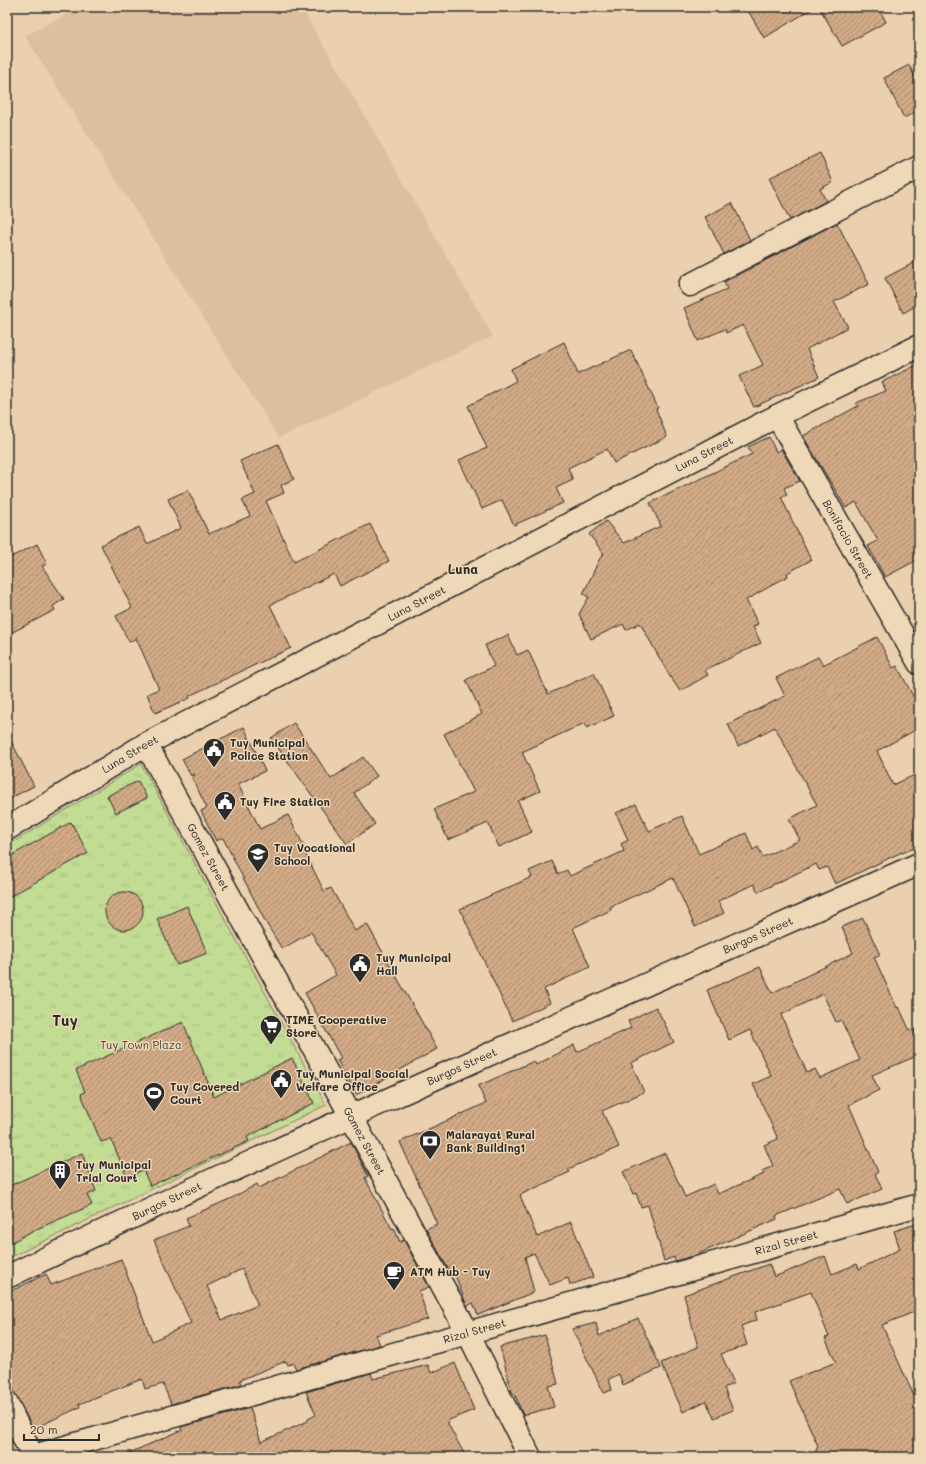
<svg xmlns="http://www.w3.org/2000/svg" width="926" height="1464" font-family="Mali,sans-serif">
<defs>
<pattern id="grass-tufts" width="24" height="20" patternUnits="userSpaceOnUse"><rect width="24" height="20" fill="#c2dc93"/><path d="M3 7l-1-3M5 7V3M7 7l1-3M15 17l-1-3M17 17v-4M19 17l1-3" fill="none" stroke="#a7bd7f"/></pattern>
<pattern id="building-hatch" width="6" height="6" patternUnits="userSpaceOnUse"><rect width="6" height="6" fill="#d3aa86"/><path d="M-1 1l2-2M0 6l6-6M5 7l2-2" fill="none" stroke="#ab8b6e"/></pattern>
</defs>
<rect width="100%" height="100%" fill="#ead0ae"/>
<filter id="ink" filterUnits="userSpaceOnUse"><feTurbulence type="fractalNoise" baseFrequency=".025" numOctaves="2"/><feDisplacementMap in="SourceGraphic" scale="8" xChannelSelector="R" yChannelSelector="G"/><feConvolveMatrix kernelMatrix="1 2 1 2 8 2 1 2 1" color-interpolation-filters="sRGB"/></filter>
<g filter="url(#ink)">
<!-- built -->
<polygon fill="#dcbf9d" points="80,7 301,7 493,336 279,438 25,36"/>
<!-- grass -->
<polygon fill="url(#grass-tufts)" stroke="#76845f" points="141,764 326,1105 7,1259 7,846"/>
<!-- building -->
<g fill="url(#building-hatch)" stroke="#2b2b2b" fill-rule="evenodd">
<polygon points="746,7 815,7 764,38"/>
<polygon points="819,7 878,7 886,22 842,46"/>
<polygon points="909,65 919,85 919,110 904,118 884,78"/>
<polygon points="820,153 833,182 820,189 826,201 790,220 769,178"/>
<polygon points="732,203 750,240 724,254 705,217"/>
<polygon points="837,223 869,284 834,302 848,327 807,349 819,377 754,407 739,376 763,365 743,325 726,333 725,329 698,341 684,308 727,289 724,282"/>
<polygon points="919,260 919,304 903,313 885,278"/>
<polygon points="564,342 578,374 631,350 658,408 656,409 667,437 614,463 607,449 568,468 573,480 556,488 563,503 514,525 502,500 482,509 459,460 487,448 468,406 516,381 511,369"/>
<polygon points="919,364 919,559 885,577 868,546 878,541 856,502 846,508 803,436 858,406 856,403 886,391 882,382"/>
<polygon points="769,437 776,452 781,449 800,481 784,488 787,495 781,497 811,560 787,573 788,576 746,600 758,624 753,627 761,643 705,670 708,675 680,691 669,675 640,623 626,630 623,624 591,639 579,614 589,597 583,594 600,558 604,554 589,534 606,521 624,543 661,526 650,503 752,454 748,447"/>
<polygon points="278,444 294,479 281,485 284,493 266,501 294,562 370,524 389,561 340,586 334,574 270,605 291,648 189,696 190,698 155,713 147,694 159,689 136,638 129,642 116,616 132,608 101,545 139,527 147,544 181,528 168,499 188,490 209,534 250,516 242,500 255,494 240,461"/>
<polygon points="37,544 47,564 42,566 64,599 53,606 55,610 7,635 7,559"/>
<polygon points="508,635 517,655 528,650 548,694 594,673 614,716 587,728 585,723 522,752 540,791 518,801 532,832 499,847 488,823 448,840 434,809 474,792 444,734 482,714 466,680 494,666 485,645"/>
<polygon points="877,637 893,668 897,666 919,707 919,728 877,751 893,785 919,773 919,846 902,853 902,852 835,884 827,867 819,870 816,864 758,892 754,884 718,901 724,913 695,927 673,878 610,907 611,910 573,928 590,967 544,989 550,1003 512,1021 460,909 532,877 529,871 552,861 558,874 567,870 570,876 624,851 621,844 628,840 616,813 636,804 649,831 682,816 699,854 746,833 753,850 758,847 763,857 800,840 789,819 817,805 775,727 738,746 728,724 785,696 776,678 818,657 823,665"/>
<polygon points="294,723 331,779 363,757 377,776 354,793 375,824 347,844 271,738"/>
<polygon points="244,727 265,771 238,784 260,829 288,815 306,850 304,851 324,891 331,888 355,931 367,924 437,1049 356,1095 337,1060 341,1058 305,993 336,975 311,932 282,949 265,921 223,838 216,841 201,811 207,808 192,778 195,774 191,776 182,759"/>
<polygon points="7,733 34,786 7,800"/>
<polygon points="138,781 147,798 116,813 107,796"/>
<polygon points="71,822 88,853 7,898 7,858"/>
<circle cx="124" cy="911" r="19"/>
<polygon points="187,906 207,953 177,965 157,919"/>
<path d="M863,918L880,955L874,957L897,1008L899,1007L910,1031L913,1029L919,1043V1055L872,1075L879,1090L849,1105L878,1172L875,1174L882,1189L847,1204L840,1189L776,1216L777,1219L696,1255L675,1261L674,1257L664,1261L648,1205L641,1207L636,1193L633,1194L623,1172L665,1153L685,1197L714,1184L718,1194L764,1174L762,1171L773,1166L764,1145L778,1139L753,1084L771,1076L750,1030L729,1040L707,990L760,967L772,993L853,953L842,927ZM823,994L836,1022L841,1020L860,1060L820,1078L815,1069L807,1073L781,1015Z"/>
<polygon points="656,1007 674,1042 631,1063 644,1092 602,1111 619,1147 568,1169 570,1172 520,1195 537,1237 571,1222 593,1277 570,1285 568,1278 550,1285 534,1253 525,1257 534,1292 478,1315 473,1303 467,1306 455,1275 452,1276 426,1229 437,1224 400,1142 486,1103 478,1086 534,1061 536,1065 574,1045 577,1052 631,1028 628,1021"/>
<polygon points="183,1022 214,1097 292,1058 314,1103 247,1137 249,1141 150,1186 143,1170 127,1177 111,1139 101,1142 81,1094 85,1092 76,1070"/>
<path d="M351,1142L368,1176L365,1178L392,1229L394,1228L400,1242L404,1240L429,1287L419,1291L428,1319L376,1335L380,1345L296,1369L293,1363L288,1365L286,1361L240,1380L242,1384L171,1404L163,1384L145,1389L142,1379L79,1404L80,1407L33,1429L7,1377V1293L46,1274L51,1285L121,1259L152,1341L191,1323L154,1240L189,1226L186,1218L232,1198L257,1184L259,1188ZM242,1269L258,1305L222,1320L207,1286Z"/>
<polygon points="82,1153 96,1191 87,1195 92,1205 32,1231 7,1245 7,1187"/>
<polygon points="919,1223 919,1310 882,1325 914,1396 919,1394 919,1457 813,1457 818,1446 789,1381 836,1362 825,1338 829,1337 811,1292 755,1312 757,1320 741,1326 747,1345 721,1354 734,1383 724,1388 733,1410 714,1418 706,1401 683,1412 661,1363 698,1347 684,1295 769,1264 774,1277 825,1256 832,1274 857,1264 859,1269 900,1249 894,1231"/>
<polygon points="638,1318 661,1368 623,1385 619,1374 609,1379 612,1390 604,1393 572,1329 596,1323 599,1336"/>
<polygon points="545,1335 558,1384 548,1386 554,1407 523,1415 515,1395 512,1392 500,1347"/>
<polygon points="455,1363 474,1410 449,1420 448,1424 466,1457 120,1457 182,1430 181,1427 250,1408 261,1442 308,1421 308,1419 316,1415 306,1392 371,1373 373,1379 428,1365 431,1373"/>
</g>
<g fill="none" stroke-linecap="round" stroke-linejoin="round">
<!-- minor casing -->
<g stroke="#2b2b2b" stroke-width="25">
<g id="minor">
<polyline points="690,285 919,167"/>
<path id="s1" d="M777,416L919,663"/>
<path id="s2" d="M7,1277C307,1132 614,999 919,864"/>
<polyline points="468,1333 530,1457"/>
<polyline points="7,1404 33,1457"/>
</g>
</g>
<!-- tertiary casing -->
<g stroke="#2b2b2b" stroke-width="25">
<g id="tertiary">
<path id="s3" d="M146,744L351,1116L468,1333"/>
<path id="s4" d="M7,829L146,744L777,416L919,346"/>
</g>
</g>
<!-- secondary casing -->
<g stroke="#2b2b2b" stroke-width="25">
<g id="secondary">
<path id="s5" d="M30,1457L919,1205"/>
</g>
</g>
<!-- minor -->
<use href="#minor" stroke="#eed8b7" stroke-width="22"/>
<!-- tertiary -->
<use href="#tertiary" stroke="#eed8b7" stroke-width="22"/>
<!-- secondary -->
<use href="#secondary" stroke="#eed8b7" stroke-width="22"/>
</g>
</g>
<!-- icons -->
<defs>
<g id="civic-pin" transform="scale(1.15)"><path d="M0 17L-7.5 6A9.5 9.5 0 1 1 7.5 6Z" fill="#2b2b2b" stroke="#eed8b7"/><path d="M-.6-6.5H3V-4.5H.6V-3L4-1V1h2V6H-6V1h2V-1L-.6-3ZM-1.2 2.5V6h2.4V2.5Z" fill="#fff"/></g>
<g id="school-pin" transform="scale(1.15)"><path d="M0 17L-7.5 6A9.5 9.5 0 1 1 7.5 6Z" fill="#2b2b2b" stroke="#eed8b7"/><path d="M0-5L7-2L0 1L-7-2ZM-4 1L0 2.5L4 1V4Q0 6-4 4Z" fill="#fff"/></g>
<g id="supermarket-pin" transform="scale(1.15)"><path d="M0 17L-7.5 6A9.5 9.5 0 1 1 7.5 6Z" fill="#2b2b2b" stroke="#eed8b7"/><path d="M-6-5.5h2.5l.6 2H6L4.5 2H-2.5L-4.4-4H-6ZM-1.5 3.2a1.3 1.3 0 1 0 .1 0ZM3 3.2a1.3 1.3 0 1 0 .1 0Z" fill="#fff"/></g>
<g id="stadium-pin" transform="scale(1.15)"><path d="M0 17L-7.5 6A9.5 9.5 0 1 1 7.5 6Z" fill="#2b2b2b" stroke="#eed8b7"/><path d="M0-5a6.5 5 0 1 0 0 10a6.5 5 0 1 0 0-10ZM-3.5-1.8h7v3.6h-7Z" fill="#fff"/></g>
<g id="bank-pin" transform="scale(1.15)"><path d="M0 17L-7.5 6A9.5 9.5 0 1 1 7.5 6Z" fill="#2b2b2b" stroke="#eed8b7"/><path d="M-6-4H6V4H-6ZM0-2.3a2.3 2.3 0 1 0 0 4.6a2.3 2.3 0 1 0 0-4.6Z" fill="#fff"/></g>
<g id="building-pin" transform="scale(1.15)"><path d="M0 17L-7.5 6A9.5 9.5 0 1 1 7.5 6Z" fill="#2b2b2b" stroke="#eed8b7"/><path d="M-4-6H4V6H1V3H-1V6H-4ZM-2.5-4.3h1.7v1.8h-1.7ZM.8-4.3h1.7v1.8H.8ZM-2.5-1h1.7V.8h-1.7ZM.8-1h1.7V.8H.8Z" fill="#fff"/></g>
<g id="cafe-pin" transform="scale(1.15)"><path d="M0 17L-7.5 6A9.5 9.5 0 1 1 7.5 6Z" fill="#2b2b2b" stroke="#eed8b7"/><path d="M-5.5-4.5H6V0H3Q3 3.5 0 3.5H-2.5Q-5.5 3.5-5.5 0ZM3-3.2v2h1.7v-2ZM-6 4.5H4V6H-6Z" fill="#fff"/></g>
</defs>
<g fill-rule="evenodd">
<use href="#civic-pin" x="214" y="749"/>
<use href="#civic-pin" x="225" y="802"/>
<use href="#school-pin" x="258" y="854"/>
<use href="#civic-pin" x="360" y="964"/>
<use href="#supermarket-pin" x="271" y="1026"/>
<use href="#civic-pin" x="281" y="1080"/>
<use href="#stadium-pin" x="154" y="1093"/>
<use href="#bank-pin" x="430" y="1141"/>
<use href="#building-pin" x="60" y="1171"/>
<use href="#cafe-pin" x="394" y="1272"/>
</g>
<g text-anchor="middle" stroke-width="3" stroke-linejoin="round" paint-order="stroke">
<!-- street labels -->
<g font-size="11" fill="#2b2b2b" stroke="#eed8b7">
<text dy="4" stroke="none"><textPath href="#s4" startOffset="792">Luna Street</textPath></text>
<text dy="4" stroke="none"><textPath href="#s1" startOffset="142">Bonifacio Street</textPath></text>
<text dy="4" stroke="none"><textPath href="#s4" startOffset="468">Luna Street</textPath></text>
<text dy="4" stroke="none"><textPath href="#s4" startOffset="144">Luna Street</textPath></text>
<text dy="4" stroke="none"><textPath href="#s3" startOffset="129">Gomez Street</textPath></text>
<text dy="4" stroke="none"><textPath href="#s2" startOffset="825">Burgos Street</textPath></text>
<text dy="4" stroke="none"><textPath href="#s2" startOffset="501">Burgos Street</textPath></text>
<text dy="4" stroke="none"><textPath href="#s3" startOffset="453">Gomez Street</textPath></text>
<text dy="4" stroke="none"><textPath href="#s2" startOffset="177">Burgos Street</textPath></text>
<text dy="4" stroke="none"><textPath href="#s5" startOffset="786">Rizal Street</textPath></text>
<text dy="4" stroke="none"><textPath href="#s5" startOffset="462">Rizal Street</textPath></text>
</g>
<!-- poi labels -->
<g font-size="11" font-weight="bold" fill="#2b2b2b" stroke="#eed8b7" text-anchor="start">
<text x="230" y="747">Tuy Municipal<tspan x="230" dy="13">Police Station</tspan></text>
<text x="240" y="806">Tuy Fire Station</text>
<text x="274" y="852">Tuy Vocational<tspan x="274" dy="13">School</tspan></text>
<text x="376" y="962">Tuy Municipal<tspan x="376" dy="13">Hall</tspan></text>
<text x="286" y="1024">TIME Cooperative<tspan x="286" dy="13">Store</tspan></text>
<text x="296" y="1078">Tuy Municipal Social<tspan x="296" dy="13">Welfare Office</tspan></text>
<text x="170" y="1091">Tuy Covered<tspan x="170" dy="13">Court</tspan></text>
<text x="446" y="1139">Malarayat Rural<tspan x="446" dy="13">Bank Building1</tspan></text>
<text x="76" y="1169">Tuy Municipal<tspan x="76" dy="13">Trial Court</tspan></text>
<text x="410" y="1276">ATM Hub - Tuy</text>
</g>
<!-- park labels -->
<g font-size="11" fill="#42463b" stroke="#eed8b7">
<text x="141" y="1049">Tuy Town Plaza</text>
</g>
<!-- quarter labels -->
<g font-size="13" font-weight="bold" fill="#2b2b2b" stroke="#eed8b7">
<text x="463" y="574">Luna</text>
</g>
<!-- district labels -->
<g font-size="15" font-weight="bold" fill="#2b2b2b" stroke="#eed8b7">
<text x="65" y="1026">Tuy</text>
</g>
</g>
<!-- margin -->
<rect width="926" height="1464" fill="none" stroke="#eed8b7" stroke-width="24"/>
<rect x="12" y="12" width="902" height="1440" fill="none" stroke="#2b2b2b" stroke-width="1.5" filter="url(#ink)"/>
<!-- scale -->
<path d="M24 1434v6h75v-6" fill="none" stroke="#2b2b2b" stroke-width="2"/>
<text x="30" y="1434" font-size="12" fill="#2b2b2b" stroke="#eed8b7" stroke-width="3" paint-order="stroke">20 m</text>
</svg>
